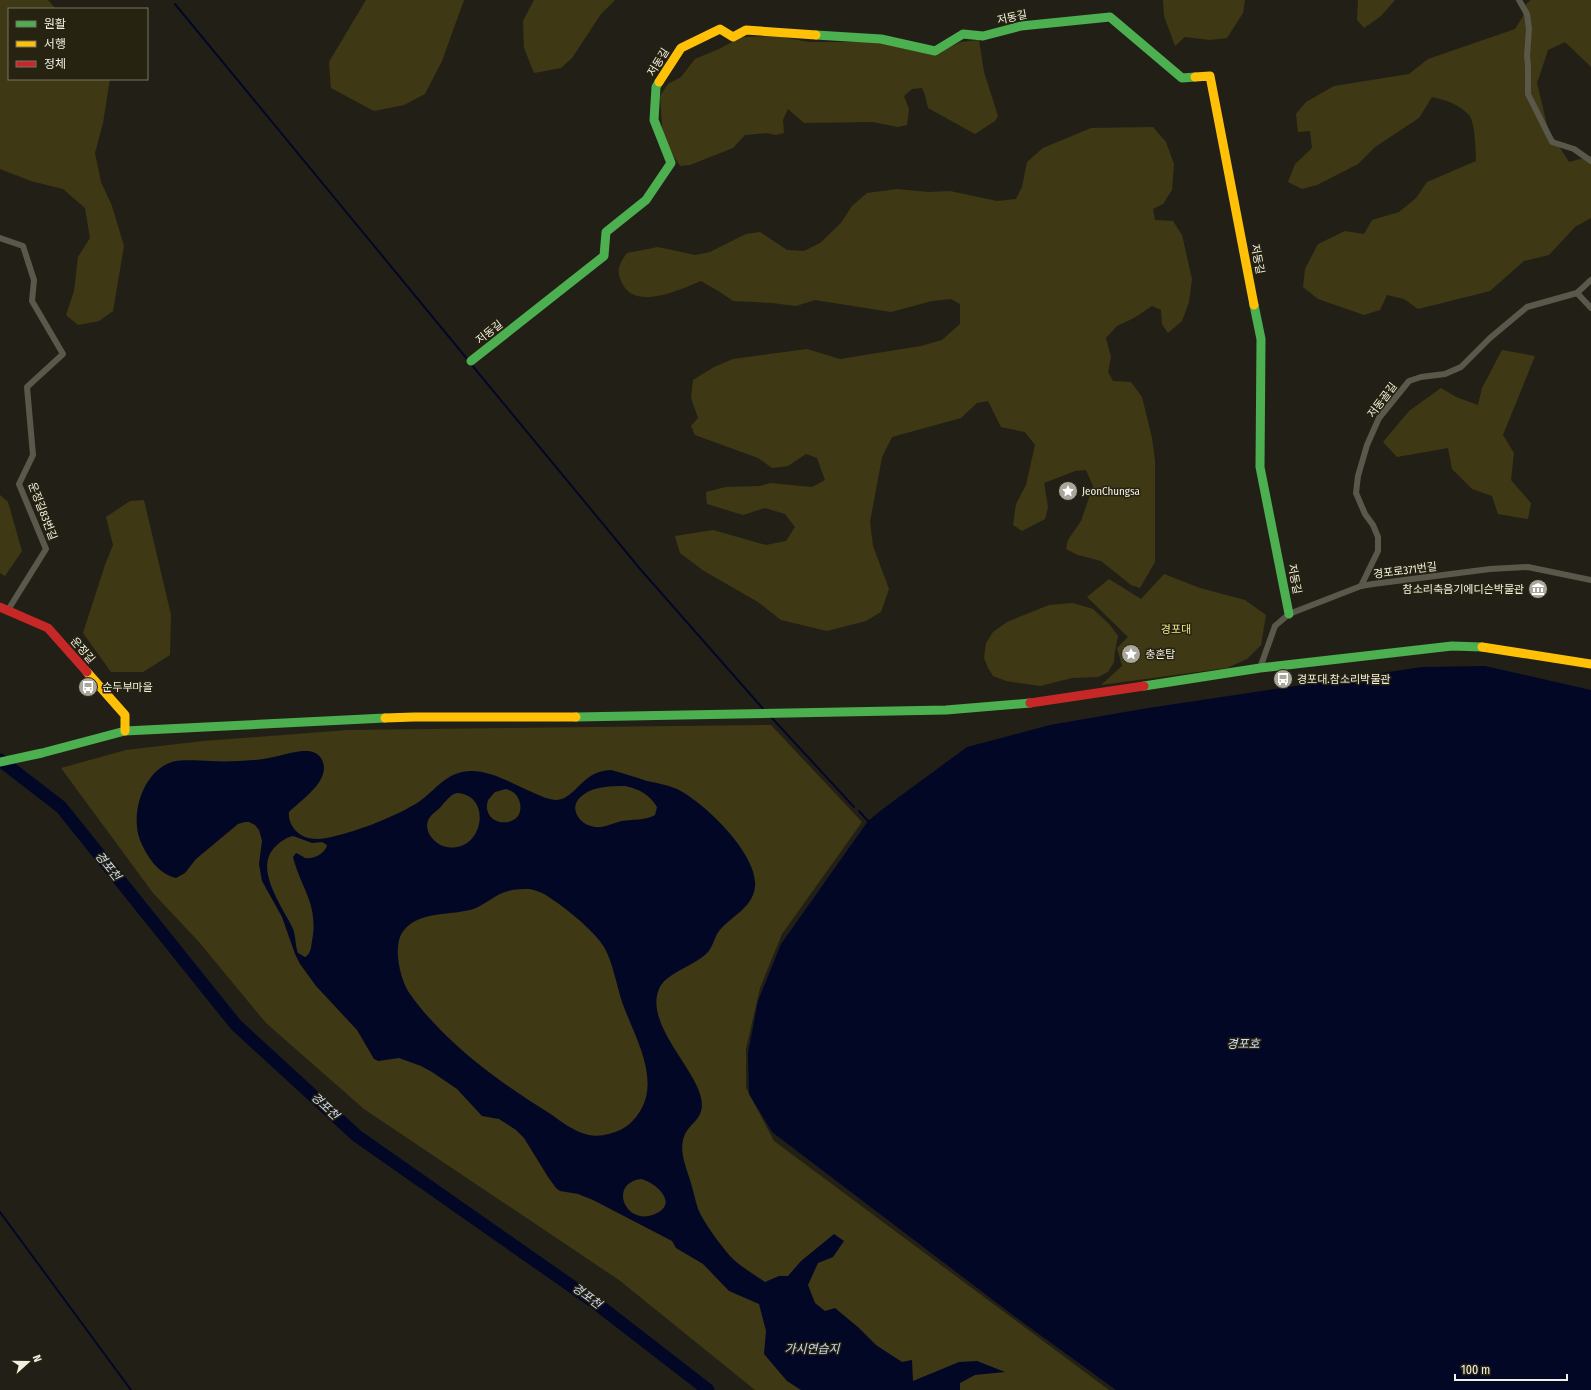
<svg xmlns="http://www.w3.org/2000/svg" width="1591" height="1390" font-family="'Fira Sans Condensed','Noto Sans KR',sans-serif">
<rect width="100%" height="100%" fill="#222016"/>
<!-- green -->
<g fill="#3f3814">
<polygon points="0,0 48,0 56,9 9,9 9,79 110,79 103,123 95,153 101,182 112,206 124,246 113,311 99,321 78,325 66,315 74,291 78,257 90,238 85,208 63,189 31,181 0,169"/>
<polygon points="366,0 464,0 442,61 425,94 404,105 374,111 331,88 329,62"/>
<polygon points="534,0 615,0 601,14 572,58 561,68 534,73 524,48 523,21"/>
<polygon points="1163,0 1245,0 1243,13 1227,38 1210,40 1185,37 1175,46 1164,16"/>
<polygon points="1358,0 1395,0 1381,16 1364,28 1357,20"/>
<path d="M1531,0H1591V67L1565,42L1548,50L1537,83L1548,129L1569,162L1591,156V218L1575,227L1549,255L1524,261L1490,291L1418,309L1404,299L1387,295L1380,310L1364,315L1318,299L1303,287L1305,269L1318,244L1345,231L1364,234L1372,220L1399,212L1416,198L1427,182L1476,161C1476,151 1475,122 1469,115C1459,104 1445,100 1432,97L1419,118L1375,147L1358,164L1317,185L1302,189L1288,182L1295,164L1312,148L1310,131L1298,132L1296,114L1306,102L1334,86L1409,74L1428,59L1515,29L1522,18L1526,4Z"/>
<polygon points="777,36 809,42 876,42 932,55 961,42 979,40 984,72 998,116 995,121 975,134 928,108 925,95 922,88 912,89 904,96 909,109 907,125 898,127 873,122 804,123 788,109 783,120 784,133 776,135 766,133 745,135 733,148 690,165 680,166 663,140 660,96 668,84 681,77 695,59 721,48 741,37"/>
<path d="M1153,127L1166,142L1174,164L1172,190L1163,204L1153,209L1155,220L1173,221L1182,235L1192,279L1189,302L1182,321L1168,333L1162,324L1161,310L1152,306L1134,318L1117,326L1106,338L1111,357L1108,372L1113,381L1131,382L1142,397L1152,438L1155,461V562L1140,588L1131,585L1101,561L1078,555L1066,549L1068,540L1081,521L1093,486L1086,470L1075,471L1044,483L1048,507L1045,519L1022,531L1013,525L1016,504L1026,485L1035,445L1025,432L1001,427L988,401L977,403L961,418L892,437L882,457L870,522L873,546L889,589L881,612L866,621L827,631L781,620L758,602L704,571L680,553L675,536L713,530L766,545L786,541L795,527L785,514L765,508L743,515L707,504L706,492L726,487L760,486L770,483L812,487L825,480L817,458L806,454L788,466L772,468L758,458L695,435L691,426L698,418L691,398L693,380L714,367L733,359L807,349L840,359L921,346L942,340L960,324V304L951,299L932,301L891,312L815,300L796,306L772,303L733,301L720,292L701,281C679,290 633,312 621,281C616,269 620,263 627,253L658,247L695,255L710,252L746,234L760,232L787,250L804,251L820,243L841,223L852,206L867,193L897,189L929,192L950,191L997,201L1016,199L1022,187L1027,162L1043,148L1091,128Z"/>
<polygon points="1502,350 1535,356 1503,435 1514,453 1511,480 1531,503 1528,519 1498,514 1492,496 1472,489 1452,469 1448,448 1397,457 1383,442 1409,411 1441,388 1456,397 1478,405 1482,388"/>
<polygon points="0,495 8,502 22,551 5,576 0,573"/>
<polygon points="144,500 171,615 170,655 143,672 111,672 83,633 105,565 113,545 106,517 130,501"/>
<polygon points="1164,574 1200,588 1245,600 1266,615 1261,645 1247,659 1227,668 1101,685 1122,666 1117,648 1128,637 1087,597 1109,579 1141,599"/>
<polygon points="1073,603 1093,609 1110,625 1118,636 1115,651 1114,662 1108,672 1098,677 1072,678 1040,686 1006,681 993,676 988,668 984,658 986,643 993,632 1007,622 1049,605"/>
<polygon points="771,725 862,822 782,934 760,988 746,1049 746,1088 774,1141 1109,1390 755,1390 619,1280 364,1109 266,1023 199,942 153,893 61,768 126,750 203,741 348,730"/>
</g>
<!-- water -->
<g fill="#030726" fill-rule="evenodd">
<polygon points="1485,666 1591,690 1591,1390 1116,1390 1014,1316 772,1132 749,1094 748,1053 758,1001 781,944 868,821 884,808 967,747 1050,725 1148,708 1422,667"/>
<path d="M302,751C310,751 316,751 321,758C334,779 301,800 289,812C288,821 293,830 301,835C306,838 312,839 318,839C345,837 398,816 420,801C434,791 444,776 462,772C486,767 513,784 534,793C541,796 549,800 557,800C577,798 581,771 611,770C623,773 635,777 647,781C657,783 667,785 677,789C704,802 759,855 755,887C752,910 728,917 717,934C714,940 712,947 708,952C695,966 665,973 659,989C645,1022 691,1064 700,1094C708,1121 688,1120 683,1140C680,1153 686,1167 690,1180C693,1189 695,1200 698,1209C704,1223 723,1249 734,1260C743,1268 755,1275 765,1282L779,1276H788L801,1261L834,1234L844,1241L833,1257L818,1263L808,1285L815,1303L825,1311L835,1308L859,1328L876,1345L902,1362L912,1360L913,1381L959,1362L977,1361L1005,1372L975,1375L960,1383V1390H801L787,1381L764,1354L766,1331L759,1304L729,1291L703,1264L676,1248L672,1241L593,1200L578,1194L560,1191L556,1188L548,1177L524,1138L516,1130L499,1119L482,1116L457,1089L432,1072L421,1066L399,1058L378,1061L374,1059L357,1030L316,986L300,964L295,954L282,917L262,881L259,864L262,841L259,830L255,825L249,822H245L238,824L196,859L185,873L176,878C158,874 146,855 140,840C130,814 143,771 172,762C184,759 199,761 211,761C225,762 240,761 254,760C271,759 286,753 302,751ZM625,786C639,789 649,794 657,807L655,815C644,821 633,819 622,821C613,823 604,828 595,827C578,825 567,806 583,795C594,786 612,786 625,786ZM506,789C513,791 517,794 519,800C528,825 493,829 488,812C486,808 487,804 488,800L495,792ZM457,793C495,795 482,858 443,846C432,842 422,828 430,817C434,812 440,809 443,804C448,799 450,795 457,793ZM293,836L312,843L322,842L327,845C326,853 313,860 305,858C302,856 299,854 296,853L293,857C301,889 319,904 312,941C311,947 311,954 305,957L298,953C295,945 296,937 293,929C283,907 253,869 275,847C280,842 285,838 293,836ZM530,889C535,890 540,892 544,894C561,904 594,930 604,947C612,960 617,986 622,1002C634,1036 664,1083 636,1117C632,1122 628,1126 622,1129C612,1134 600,1137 589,1135C574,1132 561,1121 549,1113C499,1082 444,1042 410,994C400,980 391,943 405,929C420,912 449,915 470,910C481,907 490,899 500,894C510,889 520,889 530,889ZM641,1179C657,1183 679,1204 655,1214C625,1227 608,1183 641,1179Z"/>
</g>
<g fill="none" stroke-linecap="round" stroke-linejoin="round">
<!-- stream -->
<g stroke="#030726" stroke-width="2">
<polyline points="175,4 468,360"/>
<polyline points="471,364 641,570 765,711"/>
<polyline points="771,717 854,807"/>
<polyline points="859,811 868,821"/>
<polyline points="0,1212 131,1390"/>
</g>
<!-- river -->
<polyline stroke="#030726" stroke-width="13" points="0,760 61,807 236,1025 357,1136 597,1304 708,1390"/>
<!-- street -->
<g stroke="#5a584a" stroke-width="6">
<polyline points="1519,0 1527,14 1529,29 1527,56 1528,66 1528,94 1552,142 1574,149 1591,161"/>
<polyline points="0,238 23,246 34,280 32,301 63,354 27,387 33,455 19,484 46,549 8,610"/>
<polyline points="1577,293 1591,308"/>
<polyline points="1361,586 1378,551 1378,537 1373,525 1365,514 1356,493 1358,476 1367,445 1379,418 1409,381 1421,377 1445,374 1461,367 1490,338 1527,307 1577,293 1591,280"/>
<polyline points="1260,668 1275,626 1289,614 1361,586 1373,584 1490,569 1528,567 1591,580"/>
</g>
<!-- fast -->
<g stroke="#4caf50" stroke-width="9">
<polyline points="816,35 881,39 935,51 963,34 983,36 1021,26 1110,17 1182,78 1195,77"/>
<polyline points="1254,305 1261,339 1260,467 1289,614"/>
<polyline points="471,361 604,256 606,232 646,200 671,163 654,120 656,87 659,82"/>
<polyline points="1144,686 1260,668 1452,646 1482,647"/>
<polyline points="576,717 946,710 1030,703"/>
<polyline points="0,762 42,753 125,731 385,718"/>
</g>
<!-- slow -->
<g stroke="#ffc107" stroke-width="9">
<polyline points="1195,77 1210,76 1254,305"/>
<polyline points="659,82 681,48 720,29 733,37 746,30 816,35"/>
<polyline points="1482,647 1591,664"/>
<polyline points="87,672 125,715 125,731"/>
<polyline points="385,718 414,717 576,717"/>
</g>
<!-- jam -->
<g stroke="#c62828" stroke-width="9">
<polyline points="0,607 48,628 87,672"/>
<polyline points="1030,703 1144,686"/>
</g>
</g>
<!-- icons -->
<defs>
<g id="sight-disc" transform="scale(1)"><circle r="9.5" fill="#a9a79c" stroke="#272311"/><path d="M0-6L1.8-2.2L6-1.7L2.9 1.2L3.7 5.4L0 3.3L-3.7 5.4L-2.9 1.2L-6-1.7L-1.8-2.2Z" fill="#fff"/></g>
<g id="museum-disc" transform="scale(1)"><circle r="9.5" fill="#a9a79c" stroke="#272311"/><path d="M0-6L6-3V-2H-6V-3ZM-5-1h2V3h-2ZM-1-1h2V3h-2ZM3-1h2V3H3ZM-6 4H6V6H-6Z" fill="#fff"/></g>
<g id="bus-disc" transform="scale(1)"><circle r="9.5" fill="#a9a79c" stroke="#272311"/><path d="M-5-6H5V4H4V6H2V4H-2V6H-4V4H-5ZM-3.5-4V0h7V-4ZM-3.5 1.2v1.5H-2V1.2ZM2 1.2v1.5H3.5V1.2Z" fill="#fff"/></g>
</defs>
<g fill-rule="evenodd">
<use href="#sight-disc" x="1068" y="491"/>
<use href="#museum-disc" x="1538" y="589"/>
<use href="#sight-disc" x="1131" y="654"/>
<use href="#bus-disc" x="1283" y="679"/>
<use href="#bus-disc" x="88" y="687"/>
</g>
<g text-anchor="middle" stroke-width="3" stroke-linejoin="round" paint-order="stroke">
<!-- street labels -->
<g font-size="11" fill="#f2f0e4" stroke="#272311">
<text transform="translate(1012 17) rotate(-12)" y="4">저동길</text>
<text transform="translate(658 62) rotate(-58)" y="4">저동길</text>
<text transform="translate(1258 259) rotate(79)" y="4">저동길</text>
<text transform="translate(489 332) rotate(-38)" y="4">저동길</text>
<text transform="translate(1382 400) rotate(-53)" y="4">저동골길</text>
<text transform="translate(43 511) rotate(69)" y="4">운정길83번길</text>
<text transform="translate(1405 570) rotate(-7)" y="4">경포로371번길</text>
<text transform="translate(1295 579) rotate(79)" y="4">저동길</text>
<text transform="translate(83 650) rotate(49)" y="4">운정길</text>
</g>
<!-- poi labels -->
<g font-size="11" fill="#f2f0e4" stroke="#272311" text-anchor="start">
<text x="1082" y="495">JeonChungsa</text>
<text x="1524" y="593" text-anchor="end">참소리축음기에디슨박물관</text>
<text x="1145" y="658">충혼탑</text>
<text x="1297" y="683">경포대.참소리박물관</text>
<text x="102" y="691">순두부마을</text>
</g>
<!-- park labels -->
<g font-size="11" fill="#f3e48e" stroke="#272311">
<text x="1176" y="633">경포대</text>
</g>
<!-- water labels -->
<g font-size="12" font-style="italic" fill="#ceddfa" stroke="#272311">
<text transform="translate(108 866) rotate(51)" y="4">경포천</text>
<text x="1243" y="1048">경포호</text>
<text transform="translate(325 1106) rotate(43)" y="4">경포천</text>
<text transform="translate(587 1296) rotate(36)" y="4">경포천</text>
<text x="812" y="1353">가시연습지</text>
</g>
</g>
<!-- legend -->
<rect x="8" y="8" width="140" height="72" fill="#272311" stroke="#787565"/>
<rect x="16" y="21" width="20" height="6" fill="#4caf50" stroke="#787565"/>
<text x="44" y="28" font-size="12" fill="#f2f0e4">원활</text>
<rect x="16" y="41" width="20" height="6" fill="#ffc107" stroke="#787565"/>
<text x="44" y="48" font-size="12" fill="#f2f0e4">서행</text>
<rect x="16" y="61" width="20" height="6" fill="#c62828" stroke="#787565"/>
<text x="44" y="68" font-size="12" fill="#f2f0e4">정체</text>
<!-- north arrow -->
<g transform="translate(28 1362) rotate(69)" stroke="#272311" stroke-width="3" paint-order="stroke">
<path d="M0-3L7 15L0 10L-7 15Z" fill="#f2f0e4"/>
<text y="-6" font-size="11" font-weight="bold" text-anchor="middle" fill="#f2f0e4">N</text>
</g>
<!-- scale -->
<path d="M1455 1374v6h112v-6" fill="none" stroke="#f2f0e4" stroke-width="2"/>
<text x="1461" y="1374" font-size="12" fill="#f2f0e4" stroke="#272311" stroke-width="3" paint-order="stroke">100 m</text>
</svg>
